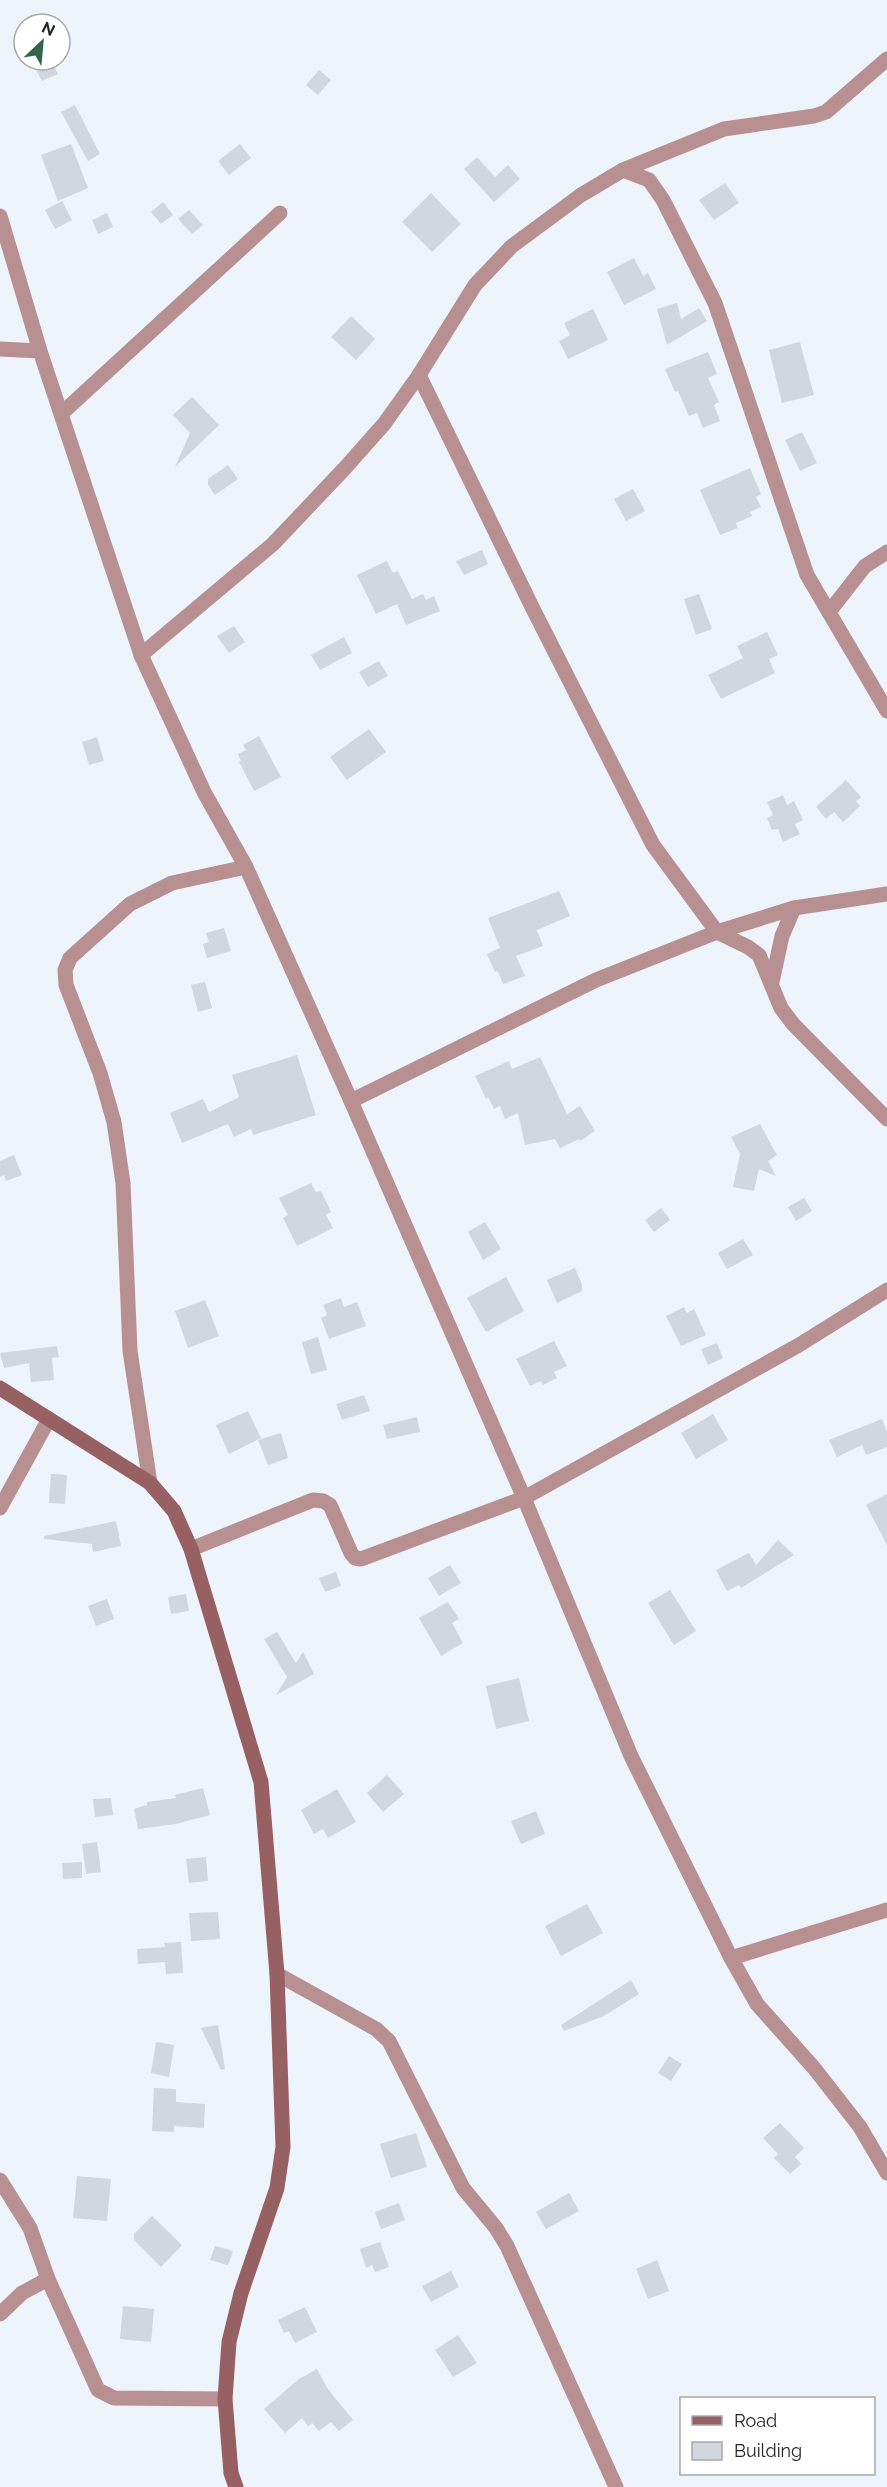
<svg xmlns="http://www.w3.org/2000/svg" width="887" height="2487" font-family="Raleway,sans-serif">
<rect width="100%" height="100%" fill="#eef4fc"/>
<!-- building -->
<g fill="#d1d7df">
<polygon points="31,60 51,60 58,74 42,81"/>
<polygon points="319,70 331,80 318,95 306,85"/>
<polygon points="75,105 100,154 88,161 61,112"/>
<polygon points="71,144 88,188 58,201 41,155"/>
<polygon points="240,144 251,158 229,175 218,161"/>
<polygon points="477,157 495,177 508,165 520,179 494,202 464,169"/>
<polygon points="725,183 739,203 714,220 699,200"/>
<polygon points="431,193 461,224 432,252 402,222"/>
<polygon points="62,201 72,220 55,229 45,210"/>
<polygon points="163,202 173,215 161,224 151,212"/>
<polygon points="189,210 203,225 192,234 178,219"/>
<polygon points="107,213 113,227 98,234 92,220"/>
<polygon points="634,258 643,276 648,273 656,289 624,305 607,272"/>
<polygon points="677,303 681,319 699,308 707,321 667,345 657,309"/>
<polygon points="593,309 608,340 568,359 559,341 570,335 564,323"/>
<polygon points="351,316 375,339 356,360 331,337"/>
<polygon points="800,342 814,395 782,403 769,350"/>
<polygon points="708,352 717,374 708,378 719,402 714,405 720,421 703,428 697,413 689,416 678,391 675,392 665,369"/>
<polygon points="192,397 219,425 175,467 190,433 173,415"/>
<polygon points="802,432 817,463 800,471 785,440"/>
<polygon points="228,465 238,479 215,495 208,485 208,479"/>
<polygon points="750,468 761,494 756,497 761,507 750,512 752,516 736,523 738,528 720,535 700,490"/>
<polygon points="633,489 645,511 626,521 614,499"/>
<polygon points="482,550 488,564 464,575 456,561"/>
<polygon points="387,561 393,573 398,571 412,599 423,594 426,600 434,596 440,611 406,625 397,604 376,614 357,575"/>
<polygon points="699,594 712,629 696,635 684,599"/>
<polygon points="234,626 245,642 229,653 217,636"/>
<polygon points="767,632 778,655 769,659 775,673 721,699 708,675 743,658 737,646"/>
<polygon points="344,637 352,653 320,670 311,655"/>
<polygon points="379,661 388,676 368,687 359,672"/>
<polygon points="369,729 386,752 347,780 330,757"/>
<polygon points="259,736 281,777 254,791 239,762 241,761 238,754 246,750 243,745"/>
<polygon points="97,737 104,761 89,765 82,742"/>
<polygon points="846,780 861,797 856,801 860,806 843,822 834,812 826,819 816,807"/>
<polygon points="783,795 787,805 794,801 803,820 795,824 800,834 783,842 778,829 772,830 767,818 773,815 767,802"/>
<polygon points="559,891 570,916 537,930 543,946 516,956 525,976 503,984 498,971 495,972 487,954 500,948 488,918"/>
<polygon points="224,928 231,951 207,958 203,944 209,942 206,933"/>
<polygon points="205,982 212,1008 198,1012 191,985"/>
<polygon points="297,1055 316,1115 253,1135 251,1129 234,1137 228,1124 182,1143 170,1113 203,1099 209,1112 239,1097 232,1075"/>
<polygon points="540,1057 567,1114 580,1106 595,1131 580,1141 579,1139 560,1148 555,1139 525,1145 518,1113 505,1119 500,1106 494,1109 488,1097 486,1099 475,1076 509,1061 512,1069"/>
<polygon points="760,1124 777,1155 768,1161 776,1176 759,1169 754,1191 733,1187 740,1154 731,1137"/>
<polygon points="14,1155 22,1175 6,1181 4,1175 0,1177 0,1161"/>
<polygon points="311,1183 316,1192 321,1191 331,1212 326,1215 333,1228 297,1246 283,1218 288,1215 279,1198"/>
<polygon points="804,1198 812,1211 796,1221 788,1207"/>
<polygon points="661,1208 670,1220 654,1232 645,1220"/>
<polygon points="485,1222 501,1249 483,1260 468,1232"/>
<polygon points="743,1239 753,1255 727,1269 718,1253"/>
<polygon points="575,1268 582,1285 582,1291 557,1303 547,1280"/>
<polygon points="506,1277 524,1311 486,1332 467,1298"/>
<polygon points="341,1298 344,1307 357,1302 366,1326 329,1339 321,1318 327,1315 323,1305"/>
<polygon points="205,1300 219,1336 188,1348 175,1311"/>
<polygon points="684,1307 687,1313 694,1309 706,1335 681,1346 666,1316"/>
<polygon points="318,1337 327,1370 311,1374 302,1342"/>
<polygon points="554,1341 567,1366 554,1372 557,1378 543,1385 541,1381 530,1386 516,1359"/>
<polygon points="717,1343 723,1358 708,1365 701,1349"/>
<polygon points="57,1346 59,1357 52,1358 54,1380 31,1382 29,1363 4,1368 0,1353"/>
<polygon points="364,1395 370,1411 342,1420 336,1404"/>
<polygon points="248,1411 261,1438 229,1454 216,1425"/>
<polygon points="713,1414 728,1440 696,1459 681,1433"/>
<polygon points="417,1417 420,1432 387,1439 383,1425"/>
<polygon points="882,1419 887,1432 887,1447 866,1455 862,1445 837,1457 829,1440"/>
<polygon points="281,1433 288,1458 268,1465 258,1440"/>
<polygon points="51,1474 67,1475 65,1504 49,1503"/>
<polygon points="887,1494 887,1545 866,1505"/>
<polygon points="116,1521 121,1546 93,1552 92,1544 44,1539 44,1536"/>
<polygon points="778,1540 794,1555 741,1588 739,1585 727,1591 716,1570 749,1553 756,1565"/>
<polygon points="450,1565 461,1583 439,1596 428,1578"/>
<polygon points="336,1572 341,1586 325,1592 319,1578"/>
<polygon points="670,1590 696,1631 674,1645 648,1603"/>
<polygon points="186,1594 189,1611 171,1614 168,1597"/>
<polygon points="107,1599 114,1619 96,1626 88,1606"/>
<polygon points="448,1602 459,1619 452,1623 463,1643 441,1656 419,1618"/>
<polygon points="277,1632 296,1663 303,1652 314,1674 276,1695 287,1677 264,1639"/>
<polygon points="519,1678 529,1721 496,1729 486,1686"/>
<polygon points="387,1775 404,1794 383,1812 367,1793"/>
<polygon points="203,1788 210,1815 176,1824 138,1829 134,1809 147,1805 147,1802 176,1798 175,1795"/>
<polygon points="337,1789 356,1822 328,1838 323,1829 314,1834 301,1810"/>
<polygon points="111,1798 113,1815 95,1817 93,1799"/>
<polygon points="536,1811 545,1834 521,1844 511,1821"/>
<polygon points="97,1842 101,1872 86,1874 82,1844"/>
<polygon points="206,1857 208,1881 189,1883 186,1859"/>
<polygon points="82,1862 82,1878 63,1879 62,1863"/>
<polygon points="587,1904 603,1933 561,1956 545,1926"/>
<polygon points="218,1912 220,1939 191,1941 189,1913"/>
<polygon points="181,1942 183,1973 166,1974 165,1962 138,1964 137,1949 165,1947 164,1943"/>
<polygon points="631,1980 639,1994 604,2016 564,2031 561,2025"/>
<polygon points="218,2025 225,2069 221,2070 201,2028"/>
<polygon points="156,2042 174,2045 169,2077 151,2073"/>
<polygon points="669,2056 682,2064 671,2081 658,2073"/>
<polygon points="154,2088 176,2089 176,2102 205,2104 204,2128 174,2126 174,2132 152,2131"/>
<polygon points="780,2123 804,2148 795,2157 801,2164 790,2174 774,2158 778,2154 763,2138"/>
<polygon points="416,2133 427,2167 391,2178 380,2144"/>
<polygon points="77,2176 111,2179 107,2221 73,2218"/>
<polygon points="569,2193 579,2211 546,2229 536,2212"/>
<polygon points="399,2203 405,2220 381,2229 375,2212"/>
<polygon points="152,2216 182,2245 161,2267 134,2240 134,2234"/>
<polygon points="380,2242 389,2267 375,2272 372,2265 366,2268 360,2249"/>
<polygon points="215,2246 233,2251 228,2265 210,2260"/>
<polygon points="657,2260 669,2291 648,2299 636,2269"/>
<polygon points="451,2271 459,2287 431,2302 422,2286"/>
<polygon points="123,2306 154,2309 151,2342 120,2339"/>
<polygon points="305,2307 317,2332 295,2343 289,2331 284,2333 278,2320"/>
<polygon points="458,2335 477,2363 453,2377 435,2350"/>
<polygon points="317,2369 327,2388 353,2420 339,2431 331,2422 319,2431 312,2423 308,2426 302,2418 285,2433 264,2409 299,2379"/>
</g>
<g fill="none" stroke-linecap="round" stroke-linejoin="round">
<!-- street -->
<g stroke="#b89092" stroke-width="15">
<polyline points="623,170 724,129 814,116 826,112 887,59"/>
<polyline points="0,216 40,351 141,655 204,792 246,867 351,1101 524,1498 631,1756 731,1958 757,2004 814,2068 860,2127 887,2173"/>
<polyline points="0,349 40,351"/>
<polyline points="419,375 533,609 653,845 717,932 748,947 759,955 781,1008 793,1024 887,1119"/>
<polyline points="61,414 280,213"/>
<polyline points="829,612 865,566 887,552"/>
<polyline points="141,655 273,544 345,468 384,424 419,375 475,285 512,246 581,195 623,170 649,180 663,200 715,303 807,575 887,711"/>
<polyline points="772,982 782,936 794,908"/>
<polyline points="351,1101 596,980 717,932 794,908 887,894"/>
<polyline points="150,1483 130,1351 123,1183 114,1122 100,1073 66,985 65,970 70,958 130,904 172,883 246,867"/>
<polyline points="0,1508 49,1419"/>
<polyline points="191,1549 313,1500 323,1501 330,1505 351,1553 355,1558 361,1559 524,1498 799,1345 887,1290"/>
<polyline points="731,1958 887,1910"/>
<polyline points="277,1974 376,2029 389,2041 463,2188 496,2228 507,2246 616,2487"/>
<polyline points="0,2180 30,2228 48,2279 98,2390 114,2398 225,2399"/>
<polyline points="0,2314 22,2293 48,2279"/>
</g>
<!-- secondary -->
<polyline stroke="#976063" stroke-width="15" points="0,1388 150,1483 174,1511 191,1549 261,1782 277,1974 283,2147 277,2188 241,2293 229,2342 225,2399 231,2473 236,2487"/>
</g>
<!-- legend -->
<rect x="680" y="2397" width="195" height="78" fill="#ffffff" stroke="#a7a8a9" stroke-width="1.5"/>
<rect x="692" y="2416" width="30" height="9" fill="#976063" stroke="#a7a8a9" stroke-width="1.5"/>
<text x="734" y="2427" font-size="18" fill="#232528">Road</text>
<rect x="692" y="2442" width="30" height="18" fill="#d1d7df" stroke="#a7a8a9" stroke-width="1.5"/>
<text x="734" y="2457" font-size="18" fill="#232528">Building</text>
<!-- north arrow -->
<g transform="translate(42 42) rotate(26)"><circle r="28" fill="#ffffff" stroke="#a7a8a9" stroke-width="1.5"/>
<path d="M0-4.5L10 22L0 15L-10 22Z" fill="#31654a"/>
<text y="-9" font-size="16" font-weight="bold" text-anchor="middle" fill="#232528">N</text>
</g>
</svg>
